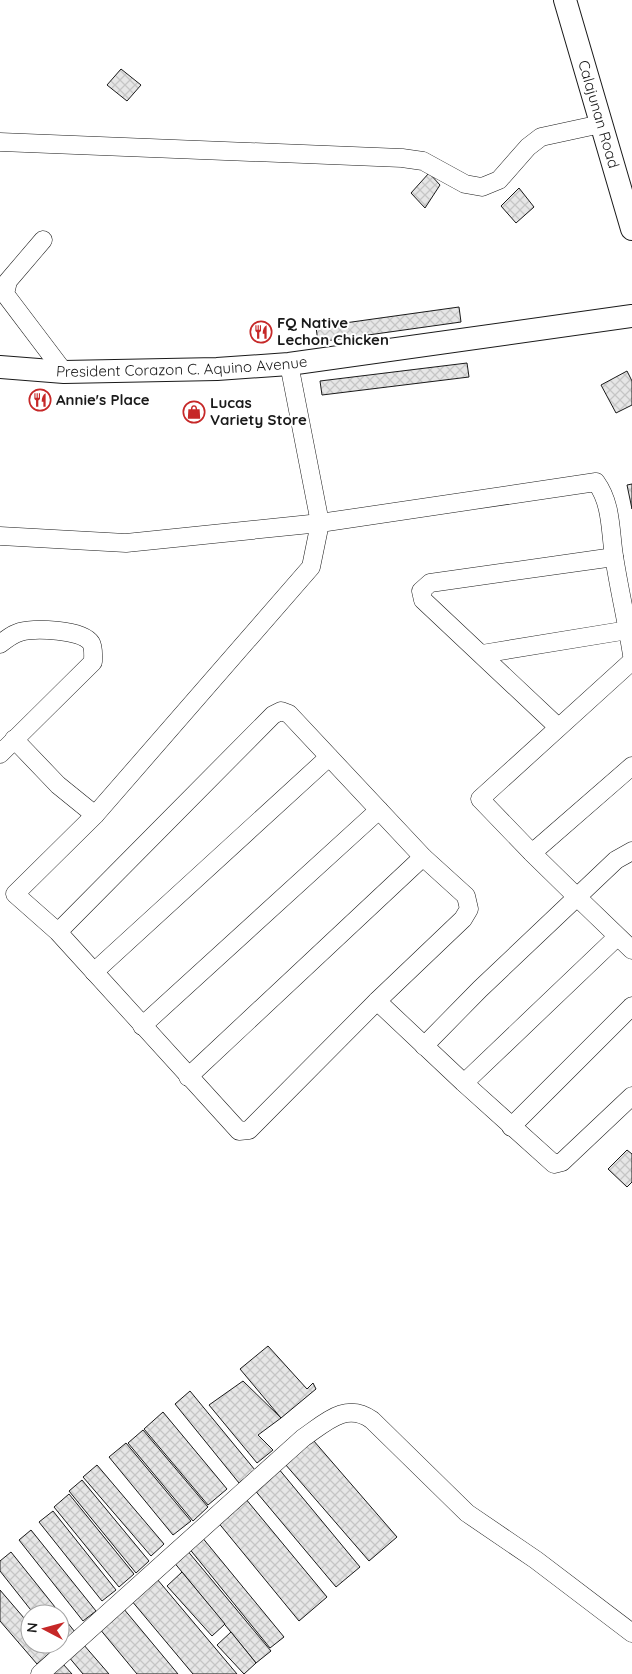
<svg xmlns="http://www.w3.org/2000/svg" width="632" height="1674" font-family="Quicksand,sans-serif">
<defs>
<pattern id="building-cross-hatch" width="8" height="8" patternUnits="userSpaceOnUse" patternTransform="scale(1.25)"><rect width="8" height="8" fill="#e6e6e6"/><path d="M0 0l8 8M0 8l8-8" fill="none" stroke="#c5c5c5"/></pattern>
</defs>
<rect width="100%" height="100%" fill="#fff"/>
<!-- building -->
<g fill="url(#building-cross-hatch)" stroke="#1a1a1a">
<polygon points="121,69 141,85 127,101 107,85"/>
<polygon points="429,173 440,185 425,208 411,193"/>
<polygon points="519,188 534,207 516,223 501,206"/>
<polygon points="459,307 461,322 318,342 316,327"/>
<polygon points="467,363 469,377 322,395 320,381"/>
<polygon points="627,371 632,381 632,405 616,413 601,385"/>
<polygon points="632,484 632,509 627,485"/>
<polygon points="627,1150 632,1154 632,1182 627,1187 608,1169"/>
<polygon points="268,1346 307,1389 313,1383 316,1389 281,1418 240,1369"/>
<polygon points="243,1381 281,1418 258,1435 273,1450 257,1463 209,1405"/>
<polygon points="190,1391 255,1470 239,1483 175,1404"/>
<polygon points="163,1412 227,1489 208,1505 144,1429"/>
<polygon points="143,1430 208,1507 193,1521 128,1443"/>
<polygon points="313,1440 397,1537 369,1561 285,1464"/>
<polygon points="126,1443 191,1521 173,1535 109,1457"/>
<polygon points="97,1465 164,1544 151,1556 83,1477"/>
<polygon points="278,1468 360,1567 336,1587 253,1488"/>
<polygon points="82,1480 149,1561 136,1573 69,1491"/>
<polygon points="69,1494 134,1574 119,1587 54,1507"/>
<polygon points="245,1498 327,1597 299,1621 217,1521"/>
<polygon points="53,1511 116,1590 102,1601 39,1522"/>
<polygon points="31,1530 96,1611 83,1621 19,1540"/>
<polygon points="201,1536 284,1637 270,1648 188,1547"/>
<polygon points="186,1549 271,1651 256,1663 173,1561"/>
<polygon points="11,1552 75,1632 59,1645 60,1614 34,1614 0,1571 0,1561"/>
<polygon points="182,1572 225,1624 212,1636 167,1586"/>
<polygon points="157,1579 237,1674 193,1674 131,1600"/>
<polygon points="0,1590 30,1625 30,1644 46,1644 52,1651 37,1664 0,1621"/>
<polygon points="123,1608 178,1674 137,1674 99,1628"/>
<polygon points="231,1632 256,1663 244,1674 217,1645"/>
<polygon points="83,1644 109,1674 83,1674 68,1656"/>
<polygon points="63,1664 72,1674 51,1674"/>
</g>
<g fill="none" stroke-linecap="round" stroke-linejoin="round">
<!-- minor casing -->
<g stroke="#1a1a1a" stroke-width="19">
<g id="minor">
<polyline points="0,142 402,158 423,161 465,184 482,187 499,180 528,147 541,137 601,124"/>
<polyline points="43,240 8,281 5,294 64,372"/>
<path d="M0,536L126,543L320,523L596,482C612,504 610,531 614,556C619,589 627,622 632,655"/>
<path d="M0,644C5,640 13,634 20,632C34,628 82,629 91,643C94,648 93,656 93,662L0,754"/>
<polyline points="482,654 628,630"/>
<polyline points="632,661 480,799 532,853 632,766"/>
<polyline points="558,727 423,600 421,591 430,583 614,557"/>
<polyline points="14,739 58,785 95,815"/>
<polyline points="632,851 616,860 577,897 632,950"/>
<polyline points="58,932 273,715 281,711 289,714 423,857 466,896 469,909 463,919 377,1001 249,1130 239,1131 58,932 15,894 95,815 311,567 320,523 289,364"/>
<polyline points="94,972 329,757"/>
<polyline points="377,1001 464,1083 554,1164 562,1162 632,1096"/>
<polyline points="142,1026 379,810"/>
<polyline points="424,1046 480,989 577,897 532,853"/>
<polyline points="188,1077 423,857"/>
<polyline points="464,1083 617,937"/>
<polyline points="511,1127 632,1006"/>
<path d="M40,1674L303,1438C325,1423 346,1401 372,1420L467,1513L536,1560L632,1633"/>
</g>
</g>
<!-- major casing -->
<g stroke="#1a1a1a" stroke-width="24">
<g id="major">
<path id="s1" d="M565,0L632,229"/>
<path id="s2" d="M0,367L64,372L217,369L289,364L632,316"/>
</g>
</g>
<!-- minor -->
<use href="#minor" stroke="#fff" stroke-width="18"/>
<!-- major -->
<use href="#major" stroke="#fff" stroke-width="22"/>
</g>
<!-- icons -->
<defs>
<g id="restaurant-ring" transform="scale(1.125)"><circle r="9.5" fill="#fff" stroke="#c62828" stroke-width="1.5"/><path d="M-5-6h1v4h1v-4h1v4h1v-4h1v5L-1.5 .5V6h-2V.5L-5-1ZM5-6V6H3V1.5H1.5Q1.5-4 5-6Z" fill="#c62828"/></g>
<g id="shop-ring" transform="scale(1.125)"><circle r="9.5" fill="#fff" stroke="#c62828" stroke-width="1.5"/><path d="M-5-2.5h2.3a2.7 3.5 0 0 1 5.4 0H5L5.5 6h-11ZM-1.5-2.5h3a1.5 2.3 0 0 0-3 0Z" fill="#c62828"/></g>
</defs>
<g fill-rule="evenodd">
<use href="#restaurant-ring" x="261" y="332"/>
<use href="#restaurant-ring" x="40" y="400"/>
<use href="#shop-ring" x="194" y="412"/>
</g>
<g text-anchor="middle" stroke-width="4" stroke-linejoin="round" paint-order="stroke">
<!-- street labels -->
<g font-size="15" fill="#1a1a1a" stroke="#fff">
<text dy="5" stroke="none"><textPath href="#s1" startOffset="119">Calajunan Road</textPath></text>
<text dy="5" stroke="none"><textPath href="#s2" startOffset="182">President Corazon C. Aquino Avenue</textPath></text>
</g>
<!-- poi labels -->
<g font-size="15" font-weight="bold" fill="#1a1a1a" stroke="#fff" text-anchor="start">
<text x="277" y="328">FQ Native<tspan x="277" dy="17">Lechon Chicken</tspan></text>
<text x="56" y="405">Annie's Place</text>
<text x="210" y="408">Lucas<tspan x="210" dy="17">Variety Store</tspan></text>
</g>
</g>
<!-- north arrow -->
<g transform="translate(45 1629) rotate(276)"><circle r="24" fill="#ffffff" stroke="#a3a3a3"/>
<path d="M0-4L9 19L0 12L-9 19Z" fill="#c62828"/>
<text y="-8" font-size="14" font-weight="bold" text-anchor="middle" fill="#1a1a1a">N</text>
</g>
</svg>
